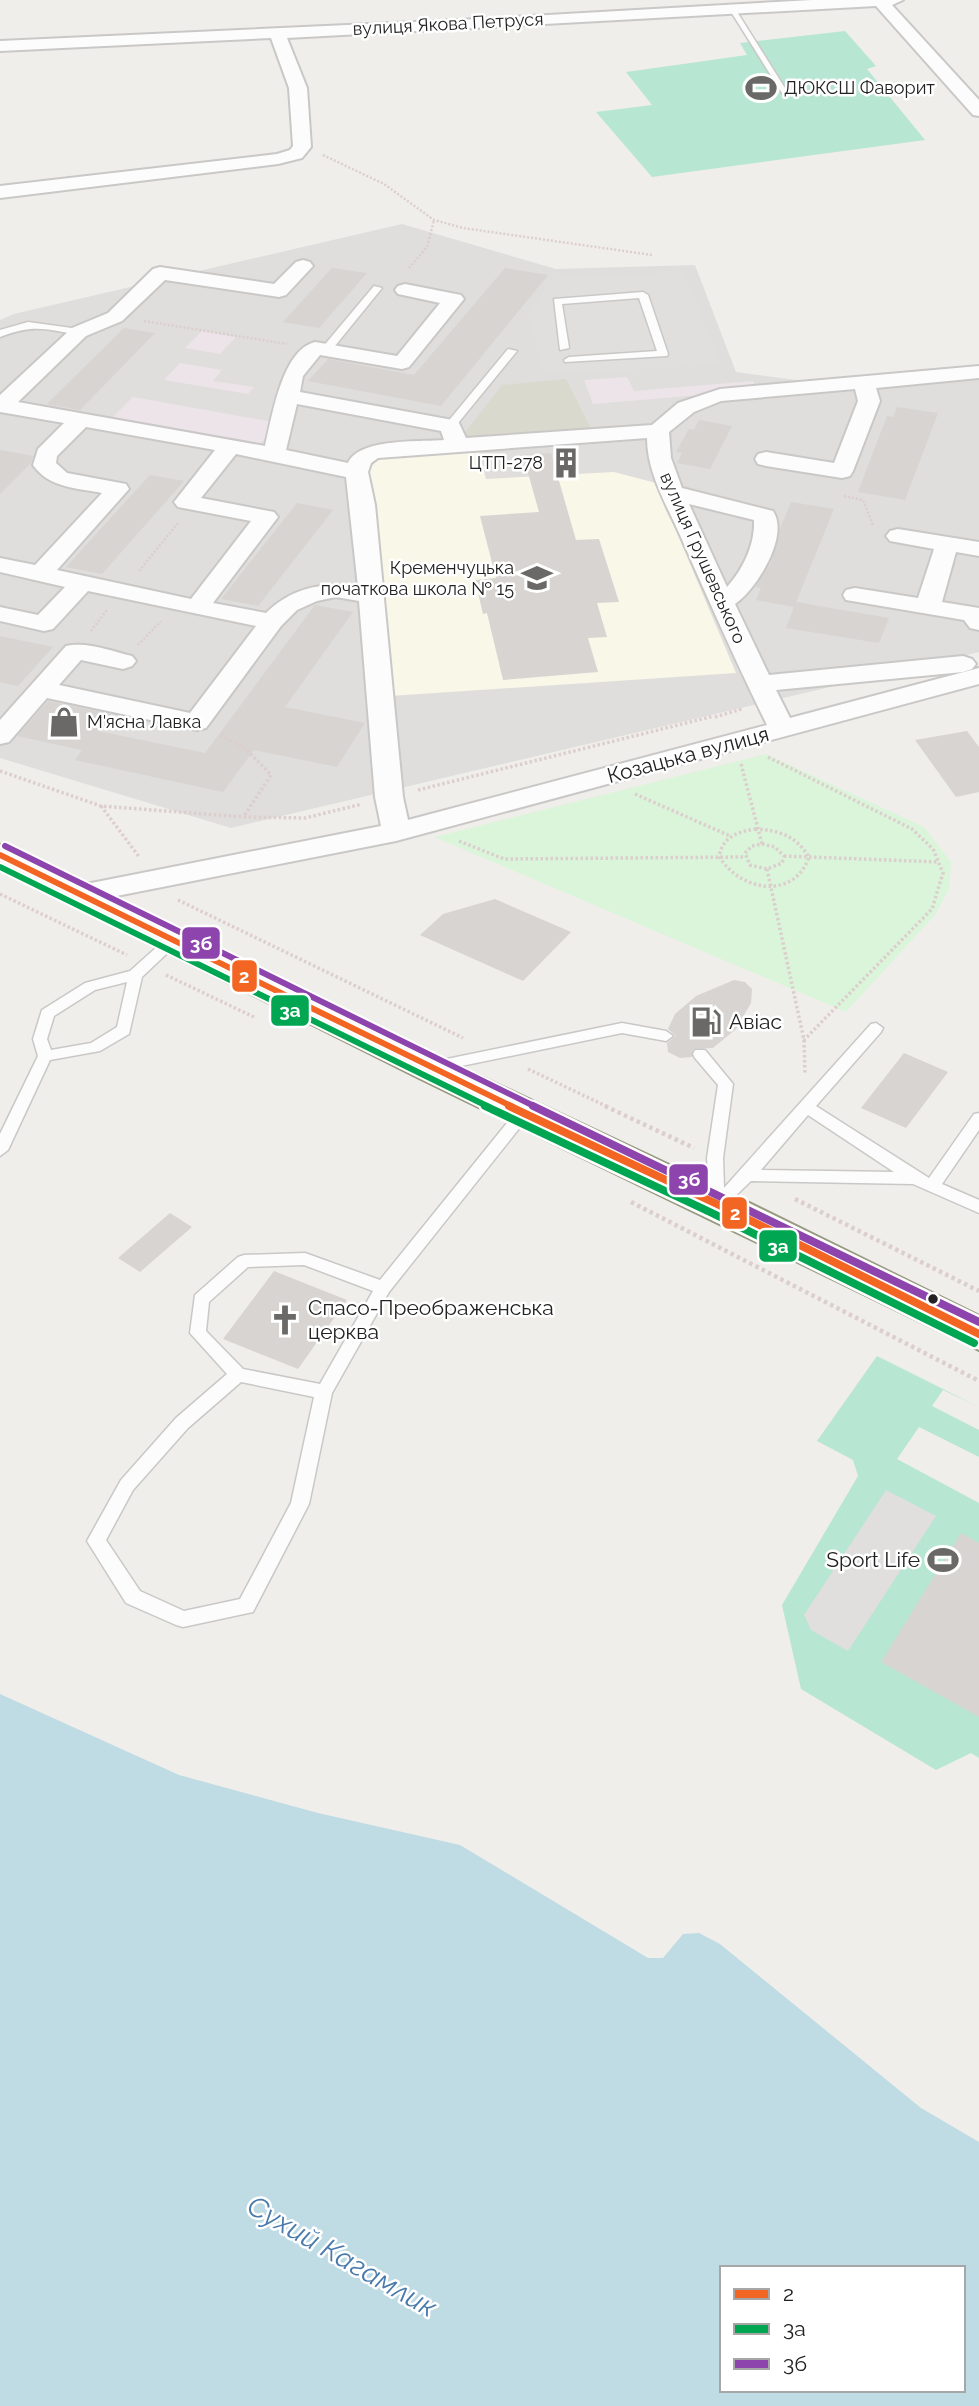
<svg xmlns="http://www.w3.org/2000/svg" width="979" height="2406" font-family="Raleway,sans-serif">
<rect width="100%" height="100%" fill="#f0eeeb"/>
<!-- residential -->
<polygon fill="#dfdedc" points="402,224 556,269 695,265 736,372 849,387 979,377 979,652 231,828 0,758 0,320 14,314"/>
<!-- industrial -->
<g fill="#ede4e9">
<polygon points="202,331 236,337 220,354 185,348"/>
<polygon points="180,363 222,370 213,381 254,387 248,394 164,380"/>
<polygon points="627,377 634,391 753,381 758,390 593,404 584,380"/>
<polygon points="133,397 279,423 260,444 113,417"/>
</g>
<!-- education -->
<polygon fill="#f8f7e8" points="470,447 479,452 486,479 614,472 656,483 736,673 390,696 368,470 386,451"/>
<!-- construction -->
<polygon fill="#d9d9cd" points="566,379 591,429 473,440 463,435 502,385"/>
<!-- park -->
<polygon fill="#daf5da" points="766,754 924,827 951,862 949,889 935,915 846,1012 434,837"/>
<!-- pitch -->
<g fill="#b7e6d2">
<polygon points="845,31 876,66 867,69 925,140 652,177 596,112 652,105 626,72 747,55 740,43"/>
<polygon points="877,1356 979,1407 943,1390 932,1406 979,1430 979,1457 919,1427 897,1459 979,1503 979,1758 971,1753 936,1770 801,1689 782,1605 858,1476 853,1460 817,1441"/>
</g>
<!-- parking -->
<g fill="#e0dfde">
<polygon points="684,272 721,365 544,374 528,312 555,278"/>
<polygon points="886,1490 936,1516 848,1651 811,1630 804,1615"/>
</g>
<!-- water -->
<path fill="#bfdbe3" fill-rule="evenodd" d="M0,1694L179,1775L318,1813L460,1845L648,1958H663L683,1934L699,1933L720,1944L921,2108L979,2142V2406H0ZM722,2268H963V2390H722Z"/>
<!-- building -->
<g fill="#d7d4d2">
<polygon points="332,268 367,273 319,328 283,322"/>
<polygon points="505,268 548,275 441,406 308,381 328,359 414,375"/>
<polygon points="124,328 155,333 80,410 47,404"/>
<polygon points="897,407 938,413 905,500 858,492 887,416 893,417"/>
<polygon points="699,420 732,426 710,469 677,463 682,453 676,452 689,429 694,430"/>
<polygon points="0,450 33,456 31,463 0,494"/>
<polygon points="551,453 576,540 599,539 619,602 597,603 607,637 588,638 598,672 503,680 487,613 483,614 475,580 496,578 480,516 539,512 523,455"/>
<polygon points="150,475 184,481 102,574 66,567"/>
<polygon points="791,502 834,509 796,602 889,618 879,643 786,628 794,607 756,600 761,588 755,587 771,563 780,529"/>
<polygon points="297,503 333,510 258,606 221,599"/>
<polygon points="315,605 353,612 285,707 365,723 337,767 254,750 223,792 75,760 82,750 17,736 48,701 111,714 98,731 205,753"/>
<polygon points="0,636 53,647 18,686 0,682"/>
<polygon points="967,731 979,747 979,792 956,797 915,740"/>
<polygon points="495,899 571,932 523,981 420,935 443,914"/>
<polygon points="734,980 745,982 752,989 751,1003 736,1029 713,1048 693,1049 692,1057 680,1058 668,1052 667,1043 676,1036 668,1029 675,1014 696,996"/>
<polygon points="904,1053 948,1072 906,1128 861,1108"/>
<polygon points="170,1213 192,1227 140,1272 118,1258"/>
<polygon points="274,1271 347,1300 298,1369 223,1339"/>
<polygon points="961,1533 979,1543 979,1717 881,1662"/>
</g>
<g fill="none" stroke-linecap="round" stroke-linejoin="round">
<!-- lane casing -->
<g stroke="#c9c8c7" stroke-width="3">
<g id="lane">
<polygon points="728,7 734,7 788,93 782,93"/>
<polygon points="374,286 382,288 330,352 322,352 322,348"/>
<polygon points="643,292 648,295 668,354 667,356 565,362 564,360 569,357 657,351 639,298 562,304 569,348 560,350 554,299"/>
<path d="M28,322L79,329L84,332L79,335C43,329 35,324 0,337V330Z"/>
<polygon points="508,349 517,351 454,428 446,428 446,424"/>
<path d="M173,935L178,937L180,940L178,943L142,977L129,1034L100,1051L50,1060L8,1150L0,1156V1134L38,1056L33,1039L42,1010L85,983L130,971L168,937ZM127,982L117,1027L91,1043L51,1050L47,1039L54,1016L95,990Z"/>
<polygon points="622,1023 666,1031 673,1036 666,1041 622,1033 432,1072 425,1067 432,1062"/>
<path d="M876,1023L883,1028L881,1032L816,1106L929,1178L974,1114L979,1113V1130L942,1184L979,1200V1213L913,1184L751,1181L723,1208H711L707,1158L718,1085L695,1058L693,1054L695,1050H705L733,1084L723,1158L724,1188L871,1024ZM808,1115L894,1172L761,1170Z"/>
<path d="M524,1107L532,1112L529,1116L389,1292L332,1393L309,1504L253,1612L183,1627L176,1625L126,1603L87,1541L121,1480L176,1418L227,1374L190,1333L195,1295L238,1257L244,1255L305,1253L380,1280L519,1108ZM304,1265L373,1291L320,1384L243,1369L206,1331L209,1302L248,1267ZM241,1382L314,1397L291,1503L240,1599L184,1611L140,1591L106,1540L133,1490L188,1428Z"/>
</g>
</g>
<!-- street casing -->
<g stroke="#c9c8c7" stroke-width="4">
<g id="street">
<polygon points="812,0 903,0 892,5 979,100 979,116 973,115 876,6 287,38 307,88 311,147 302,158 278,164 0,198 0,186 277,154 290,150 293,146 289,88 271,38 0,51 0,41 479,19"/>
<path d="M303,260L310,262L313,266L286,295L279,297L165,280L122,321L86,336L18,402L265,446C272,417 282,350 315,342L397,356L440,303L398,294L395,290L398,286L405,284L461,295L464,299L409,367L402,369L320,355L303,376L300,392L458,421L466,438L652,425L678,403L720,389L979,366V378L876,388L880,401L853,471L850,476L842,478L766,466L758,464L755,459L758,454L766,452L834,463L858,401L855,389L721,401L694,412L669,432L671,458L682,488L773,511C790,536 756,590 735,604L769,675L963,656L972,659L976,664L972,669L963,672L776,690L790,718L979,668V684L396,841L81,903L71,901L67,894L71,887L81,885L381,826L375,797L359,601L336,597L317,601L297,610L281,626L206,728L197,730L47,698L9,742L0,744V720L66,646C86,641 112,651 132,656L136,661L132,666L123,669L81,660L59,685L190,713L256,626L88,591L53,629L44,631L0,621V607L38,615L65,587L0,572V558L35,565L102,493C77,488 49,488 33,465L38,449L64,423L0,412V395L72,328L108,313L153,269L160,267L274,284L296,262ZM297,404L441,431L444,440C419,442 359,438 348,463L286,450ZM86,427L215,450L174,502L178,507L251,521L191,599L57,570L129,489L126,484L67,473L56,463L57,456ZM647,438C647,472 666,504 680,535C708,599 736,662 767,725L408,820L403,797L375,505L368,472L371,463L378,458ZM236,454L346,477L358,587C324,581 291,588 266,613L213,603L278,517L274,512L201,498ZM689,504L754,520C755,545 743,569 727,587Z"/>
<polygon points="898,529 979,542 979,556 956,552 942,602 979,608 979,630 970,628 964,620 846,600 843,595 846,590 855,588 918,598 934,549 890,541 886,536 890,531"/>
</g>
</g>
<!-- secondary casing -->
<g stroke="#999a82" stroke-width="4">
<polygon id="secondary" points="0,845 12,848 443,1059 731,1194 979,1316 979,1350 417,1077 0,868"/>
</g>
<!-- path-far2 -->
<g stroke="#dccecd" stroke-width="2.5" stroke-dasharray="2 2" stroke-linecap="butt">
<polyline points="323,155 384,184 434,220 463,228 652,255"/>
<polyline points="409,268 427,247 434,220"/>
<polyline points="144,321 287,344"/>
<polyline points="844,496 863,500 873,525"/>
<polyline points="139,571 178,523"/>
<polyline points="91,631 107,610"/>
<polyline points="138,645 161,621"/>
</g>
<!-- path-far1 -->
<g stroke="#dccecd" stroke-width="3.5" stroke-dasharray="2.5 2.5" stroke-linecap="butt">
<polyline points="715,717 742,709"/>
<polyline points="221,735 248,751 271,775 244,816"/>
<polyline points="768,757 912,829 933,849 943,873 932,909 804,1040"/>
<polyline points="741,764 762,844"/>
<polyline points="0,771 101,806 244,817 305,818 362,804"/>
<polyline points="418,790 714,716"/>
<polyline points="635,794 730,836"/>
<polyline points="101,806 140,858"/>
<path d="M755,829C779,830 796,836 809,857C794,901 739,891 719,856C723,837 737,832 755,829Z"/>
<polyline points="459,841 504,859 744,857"/>
<polygon points="762,844 775,847 784,856 782,863 767,869 750,865 745,853 752,846"/>
<polyline points="784,856 939,862"/>
<polyline points="767,869 804,1040 805,1074"/>
<polyline points="0,894 127,955"/>
<polyline points="178,900 463,1038"/>
<polyline points="166,975 256,1018"/>
<polyline points="528,1069 608,1107"/>
</g>
<!-- path -->
<g stroke="#dccecd" stroke-width="4.5" stroke-dasharray="3.5 3.5" stroke-linecap="butt">
<polyline points="605,1106 694,1148"/>
<polyline points="795,1199 979,1291"/>
<polyline points="631,1202 979,1381"/>
</g>
<!-- lane -->
<use href="#lane" fill="#fdfcfc" fill-rule="evenodd"/>
<!-- street -->
<use href="#street" fill="#fdfcfc" fill-rule="evenodd"/>
<!-- secondary -->
<use href="#secondary" fill="#f4f4ed" fill-rule="evenodd"/>
<!-- bus-1-far1 casing -->
<g stroke="#fff" stroke-width="10">
<polyline id="bus-1-far1" points="0,855 513,1107"/>
</g>
<!-- bus-1 casing -->
<g stroke="#fff" stroke-width="13">
<polyline id="bus-1" points="509,1106 717,1204 979,1334"/>
</g>
<!-- bus-2-far1 casing -->
<g stroke="#fff" stroke-width="10">
<polyline id="bus-2-far1" points="0,867 489,1107"/>
</g>
<!-- bus-2 casing -->
<g stroke="#fff" stroke-width="13">
<polyline id="bus-2" points="485,1106 712,1213 974,1343"/>
</g>
<!-- bus-3-far1 casing -->
<g stroke="#fff" stroke-width="10">
<polyline id="bus-3-far1" points="5,846 536,1107"/>
</g>
<!-- bus-3 casing -->
<g stroke="#fff" stroke-width="13">
<polyline id="bus-3" points="533,1106 979,1322"/>
</g>
<!-- bus-1-far1 -->
<use href="#bus-1-far1" stroke="#f26522" stroke-width="6"/>
<!-- bus-1 -->
<use href="#bus-1" stroke="#f26522" stroke-width="8"/>
<!-- bus-2-far1 -->
<use href="#bus-2-far1" stroke="#00a651" stroke-width="6"/>
<!-- bus-2 -->
<use href="#bus-2" stroke="#00a651" stroke-width="8"/>
<!-- bus-3-far1 -->
<use href="#bus-3-far1" stroke="#8e44ad" stroke-width="6"/>
<!-- bus-3 -->
<use href="#bus-3" stroke="#8e44ad" stroke-width="8"/>
</g>
<!-- icons -->
<defs>
<g id="stadium-bare" transform="scale(2.415)"><path d="M0-5a6.5 5 0 1 0 0 10a6.5 5 0 1 0 0-10ZM-3.5-1.8h7v3.6h-7Z" fill="#6a6968" stroke="#fff" stroke-width="2.5" paint-order="stroke"/></g>
<g id="building-bare" transform="scale(2.415)"><path d="M-4-6H4V6H1V3H-1V6H-4ZM-2.5-4.3h1.7v1.8h-1.7ZM.8-4.3h1.7v1.8H.8ZM-2.5-1h1.7V.8h-1.7ZM.8-1h1.7V.8H.8Z" fill="#6a6968" stroke="#fff" stroke-width="2.5" paint-order="stroke"/></g>
<g id="school-bare" transform="scale(2.415)"><path d="M0-5L7-2L0 1L-7-2ZM-4 1L0 2.5L4 1V4Q0 6-4 4Z" fill="#6a6968" stroke="#fff" stroke-width="2.5" paint-order="stroke"/></g>
<g id="shop-bare" transform="scale(2.415)"><path d="M-5-2.5h2.3a2.7 3.5 0 0 1 5.4 0H5L5.5 6h-11ZM-1.5-2.5h3a1.5 2.3 0 0 0-3 0Z" fill="#6a6968" stroke="#fff" stroke-width="2.5" paint-order="stroke"/></g>
<g id="fuel-bare" transform="scale(2.415)"><path d="M-5.5-6h7V0h2V4h1.3V-2.5L3-4.5l.8-.8L6-3V5H2.5V1h-1V6h-7ZM-4.2-4.7v3.2H.2V-4.7Z" fill="#6a6968" stroke="#fff" stroke-width="2.5" paint-order="stroke"/></g>
<g id="church-bare" transform="scale(2.415)"><path d="M-1.2-6h2.4v3.5h3.3v2.4h-3.3V6h-2.4V-.1h-3.3v-2.4h3.3Z" fill="#6a6968" stroke="#fff" stroke-width="2.5" paint-order="stroke"/></g>
</defs>
<g fill-rule="evenodd">
<use href="#stadium-bare" x="761" y="88"/>
<use href="#building-bare" x="566" y="463"/>
<use href="#school-bare" x="537" y="578"/>
<use href="#shop-bare" x="64" y="722"/>
<use href="#fuel-bare" x="706" y="1022"/>
<use href="#church-bare" x="285" y="1320"/>
<use href="#stadium-bare" x="943" y="1560"/>
</g>
<!-- markers -->
<circle fill="#222" stroke="#fff" stroke-width="2.5" cx="933" cy="1299" r="6"/>
<g text-anchor="middle" stroke-width="5" stroke-linejoin="round" paint-order="stroke">
<!-- far-street labels -->
<g font-size="18" fill="#222" stroke="#fff">
<text transform="translate(448 24) rotate(-3)" y="6">вулиця Якова Петруся</text>
<text transform="translate(703 558) rotate(66)" y="6">вулиця Грушевського</text>
</g>
<!-- far-poi labels -->
<g font-size="18" fill="#222" stroke="#fff" text-anchor="start">
<text x="784" y="94">ДЮКСШ Фаворит</text>
<text x="543" y="469" text-anchor="end">ЦТП-278</text>
<text x="514" y="574" text-anchor="end">Кременчуцька<tspan x="514" dy="21">початкова школа № 15</tspan></text>
<text x="87" y="728">М'ясна Лавка</text>
</g>
<!-- street labels -->
<g font-size="21" fill="#222" stroke="#fff">
<text transform="translate(688 755) rotate(-15)" y="7">Козацька вулиця</text>
</g>
<!-- poi labels -->
<g font-size="21" fill="#222" stroke="#fff" text-anchor="start">
<text x="729" y="1029">Авіас</text>
<text x="308" y="1315">Спасо-Преображенська<tspan x="308" dy="24">церква</tspan></text>
<text x="920" y="1567" text-anchor="end">Sport Life</text>
</g>
<!-- near-water labels -->
<g font-size="28" font-style="italic" fill="#4a7aab" stroke="#fff">
<text transform="translate(342 2256) rotate(30)" y="10">Сухий Кагамлик</text>
</g>
</g>
<g stroke="#fff" stroke-width="2.5">
<rect x="181" y="926" width="40" height="34" rx="7" fill="#8e44ad"/>
<rect x="231" y="959" width="27" height="34" rx="7" fill="#f26522"/>
<rect x="270" y="994" width="40" height="33" rx="7" fill="#00a651"/>
<rect x="668" y="1163" width="41" height="33" rx="7" fill="#8e44ad"/>
<rect x="721" y="1196" width="27" height="34" rx="7" fill="#f26522"/>
<rect x="758" y="1229" width="40" height="34" rx="7" fill="#00a651"/>
</g>
<g font-size="19" text-anchor="middle" font-weight="bold" fill="#fff">
<text x="201" y="950">3б</text>
<text x="244" y="983">2</text>
<text x="290" y="1017">3а</text>
<text x="689" y="1186">3б</text>
<text x="735" y="1220">2</text>
<text x="778" y="1253">3а</text>
</g>
<!-- legend -->
<rect x="720" y="2266" width="245" height="126" fill="#ffffff" stroke="#a7a7a7" stroke-width="2"/>
<rect x="734" y="2289" width="35" height="10" fill="#f26522" stroke="#a7a7a7" stroke-width="2"/>
<text x="783" y="2301" font-size="21" fill="#222222">2</text>
<rect x="734" y="2324" width="35" height="10" fill="#00a651" stroke="#a7a7a7" stroke-width="2"/>
<text x="783" y="2336" font-size="21" fill="#222222">3а</text>
<rect x="734" y="2359" width="35" height="10" fill="#8e44ad" stroke="#a7a7a7" stroke-width="2"/>
<text x="783" y="2371" font-size="21" fill="#222222">3б</text>
</svg>
